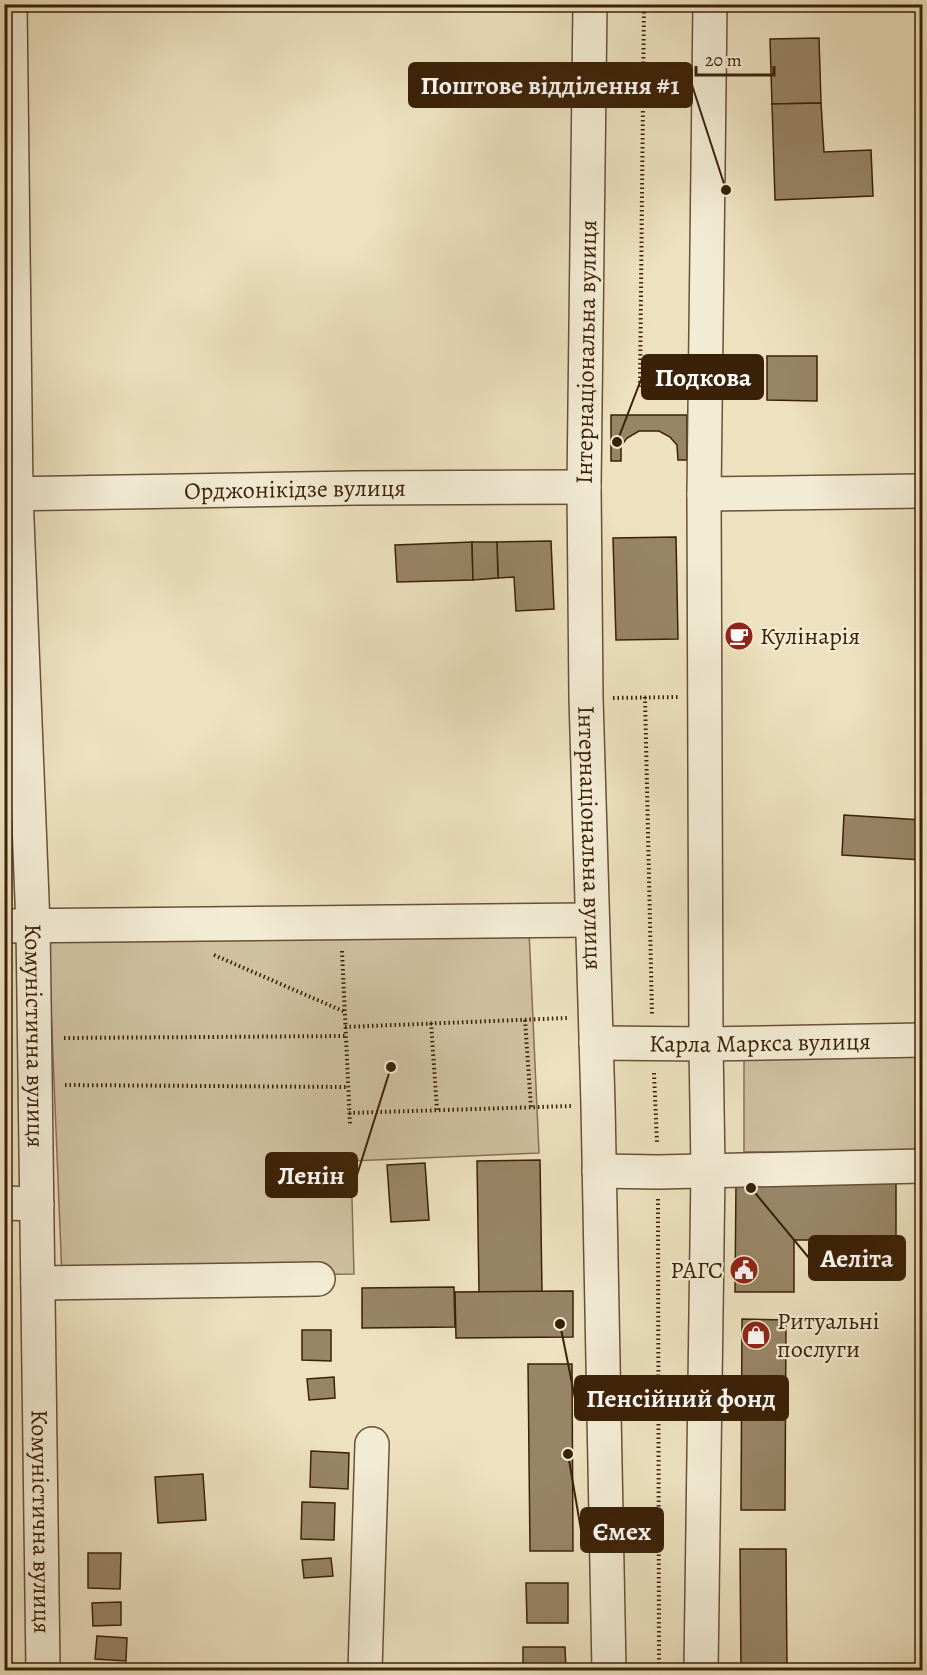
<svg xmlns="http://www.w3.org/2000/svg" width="927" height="1675" font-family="Alegreya,serif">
<rect width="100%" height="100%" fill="#ede1bf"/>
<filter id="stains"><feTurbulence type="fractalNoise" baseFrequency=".00333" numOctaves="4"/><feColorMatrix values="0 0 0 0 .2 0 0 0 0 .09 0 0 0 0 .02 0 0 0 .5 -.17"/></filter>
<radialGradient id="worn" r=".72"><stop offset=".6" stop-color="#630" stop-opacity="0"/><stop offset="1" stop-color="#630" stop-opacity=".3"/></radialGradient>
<!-- green -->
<g fill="#cfc0a0" stroke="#857054" stroke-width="1.5">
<polygon points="529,931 539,1153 351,1161 354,1274 62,1278 48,933"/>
<polygon points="744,1051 922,1052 922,1152 744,1152"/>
</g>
<!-- building -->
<g fill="#988567" stroke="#3b2107" stroke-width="1.5">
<polygon points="819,38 821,103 772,104 770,39"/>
<polygon points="821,103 824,152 871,150 873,196 775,200 772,104"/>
<polygon points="767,356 817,356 817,401 767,400"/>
<polygon points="611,415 687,415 687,460 678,460 677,445 670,437 659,431 639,431 627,438 621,446 621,461 611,461"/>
<polygon points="676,537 678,639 616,640 613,538"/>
<polygon points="551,541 554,609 516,611 514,577 498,578 497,542"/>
<polygon points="472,542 473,580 397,582 395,545"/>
<polygon points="472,542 497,542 498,578 473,580"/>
<polygon points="844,815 922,820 922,860 842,855"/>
<polygon points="540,1160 542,1292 479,1292 477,1161"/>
<polygon points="425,1163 429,1220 391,1222 387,1165"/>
<polygon points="736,1182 896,1183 896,1259 850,1259 850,1240 794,1240 794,1292 735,1292"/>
<polygon points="454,1287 455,1327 362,1328 362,1288"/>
<polygon points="573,1291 573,1337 456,1338 455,1292"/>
<polygon points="742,1319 786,1320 785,1510 741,1510"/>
<polygon points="302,1330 331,1330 331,1361 302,1360"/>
<polygon points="528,1364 572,1364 573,1551 530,1551"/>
<polygon points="334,1377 335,1398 309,1400 307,1379"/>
<polygon points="311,1451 349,1453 348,1489 310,1487"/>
<polygon points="203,1474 206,1520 158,1523 155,1477"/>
<polygon points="302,1502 335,1503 334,1540 301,1539"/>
<polygon points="740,1549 786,1549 787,1670 741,1670"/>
<polygon points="88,1553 121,1553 120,1589 88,1588"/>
<polygon points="331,1558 333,1576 304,1578 302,1560"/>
<polygon points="526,1583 568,1583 568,1623 527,1623"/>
<polygon points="121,1602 121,1625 93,1626 92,1603"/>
<polygon points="97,1636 127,1638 126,1661 95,1659"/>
<polygon points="523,1647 565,1647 566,1670 523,1670"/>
</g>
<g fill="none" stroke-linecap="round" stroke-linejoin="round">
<!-- minor casing -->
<g stroke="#685135" stroke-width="36">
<g id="minor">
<path id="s1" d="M10,4L16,494L33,925L43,1670"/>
<path id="s2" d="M590,4L584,487L586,698L598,1105L609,1670"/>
<path id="s3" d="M4,494L357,488L584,487"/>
<polyline points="704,494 922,491"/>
<polyline points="4,926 591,920"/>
<path id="s4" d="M596,1043L706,1044L922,1040"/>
<polyline points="599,1171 658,1172 922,1166"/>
<polyline points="4,1203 37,1204"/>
<polyline points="38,1283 318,1279"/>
<polyline points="365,1670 372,1444"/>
<polyline points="701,1670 708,1170 706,1044 704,494 710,4"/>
</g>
</g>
<!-- path -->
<g stroke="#3b2107" stroke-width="4" stroke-dasharray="1.5 3" stroke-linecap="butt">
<polyline points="640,387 644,4"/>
<polyline points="645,697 652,1014"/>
<polyline points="613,698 678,697"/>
<polyline points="342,951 350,1124"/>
<polyline points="214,955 345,1012"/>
<polyline points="525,1020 531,1107"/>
<polyline points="431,1023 437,1110"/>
<polyline points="345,1027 567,1018"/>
<polyline points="64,1038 346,1036"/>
<polyline points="654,1073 657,1143"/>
<polyline points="65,1085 348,1087"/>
<polyline points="349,1113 571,1106"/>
<polyline points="658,1199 659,1670"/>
</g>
<!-- minor -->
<use href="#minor" stroke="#f3ecd5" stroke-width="33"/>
</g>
<!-- icons -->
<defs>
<g id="cafe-disc" transform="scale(1.5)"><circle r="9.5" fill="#8f2418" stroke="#f3ecd5"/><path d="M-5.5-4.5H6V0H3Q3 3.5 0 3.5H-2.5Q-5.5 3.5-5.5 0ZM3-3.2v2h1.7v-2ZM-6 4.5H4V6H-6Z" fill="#fff"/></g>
<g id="civic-disc" transform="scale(1.5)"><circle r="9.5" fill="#8f2418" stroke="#f3ecd5"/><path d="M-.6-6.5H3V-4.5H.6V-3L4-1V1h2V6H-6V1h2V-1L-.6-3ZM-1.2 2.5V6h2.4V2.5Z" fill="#fff"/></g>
<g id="shop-disc" transform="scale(1.5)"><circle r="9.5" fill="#8f2418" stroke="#f3ecd5"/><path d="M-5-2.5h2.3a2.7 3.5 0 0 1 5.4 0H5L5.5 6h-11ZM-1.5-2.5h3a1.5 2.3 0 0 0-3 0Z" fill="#fff"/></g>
</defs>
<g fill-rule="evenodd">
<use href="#cafe-disc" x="739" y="636"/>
<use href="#civic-disc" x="744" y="1270"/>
<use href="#shop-disc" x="756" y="1335"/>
</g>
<g text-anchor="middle" stroke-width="4.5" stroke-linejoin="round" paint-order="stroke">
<!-- street labels -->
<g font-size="24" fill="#3b2107" stroke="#f3ecd5">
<text transform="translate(586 352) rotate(-89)" y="8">Інтернаціональна вулиця</text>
<text dy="8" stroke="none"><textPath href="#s3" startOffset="291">Орджонікідзе вулиця</textPath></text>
<text dy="8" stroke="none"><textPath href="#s2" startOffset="834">Інтернаціональна вулиця</textPath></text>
<text dy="8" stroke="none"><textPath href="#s1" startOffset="1032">Комуністична вулиця</textPath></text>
<text dy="8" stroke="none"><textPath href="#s4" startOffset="164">Карла Маркса вулиця</textPath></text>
<text dy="8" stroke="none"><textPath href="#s1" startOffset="1518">Комуністична вулиця</textPath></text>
</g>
<!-- poi labels -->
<g font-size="24" fill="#3b2107" stroke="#f3ecd5" text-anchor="start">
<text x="760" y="644">Кулінарія</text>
<text x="723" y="1278" text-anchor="end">РАГС</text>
<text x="777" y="1329">Ритуальні<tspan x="777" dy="28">послуги</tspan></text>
</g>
</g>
<!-- callouts -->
<path fill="none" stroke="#3b2107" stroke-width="2" d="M726 190L692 85M617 442L642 377M391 1067L357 1175M751 1188L809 1258M560 1324L575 1398M568 1454L581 1530"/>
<g fill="#3b2107" stroke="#f3ecd5" stroke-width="2">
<circle cx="726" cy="190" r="6"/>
<circle cx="617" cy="442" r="6"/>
<circle cx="391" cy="1067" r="6"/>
<circle cx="751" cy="1188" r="6"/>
<circle cx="560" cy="1324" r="6"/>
<circle cx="568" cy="1454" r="6"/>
</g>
<g fill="#3b2107" stroke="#3b2107" stroke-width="2">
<rect x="409" y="63" width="283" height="44" rx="6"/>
<rect x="642" y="355" width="121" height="44" rx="6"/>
<rect x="266" y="1153" width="91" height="44" rx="6"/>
<rect x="809" y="1236" width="96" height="44" rx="6"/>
<rect x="575" y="1376" width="213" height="44" rx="6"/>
<rect x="581" y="1508" width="82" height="44" rx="6"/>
</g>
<g font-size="26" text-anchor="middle" font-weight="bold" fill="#fff">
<text x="550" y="94">Поштове відділення #1</text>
<text x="703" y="386">Подкова</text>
<text x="311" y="1184">Ленін</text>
<text x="857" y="1267">Аеліта</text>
<text x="681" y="1407">Пенсійний фонд</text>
<text x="622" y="1540">Ємех</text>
</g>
<!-- margin -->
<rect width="927" height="1675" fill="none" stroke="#ede1bf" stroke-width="24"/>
<rect x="6" y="6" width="915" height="1663" fill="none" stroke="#3b2107" stroke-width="3"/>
<rect x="12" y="12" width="903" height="1651" fill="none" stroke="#3b2107" stroke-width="1.5"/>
<!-- scale -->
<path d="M696 66v9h78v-9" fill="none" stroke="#3b2107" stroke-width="3"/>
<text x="705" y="66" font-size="18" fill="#3b2107" stroke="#f3ecd5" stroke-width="4.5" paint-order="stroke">20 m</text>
<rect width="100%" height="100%" filter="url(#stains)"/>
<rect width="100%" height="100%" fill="url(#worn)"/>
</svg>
